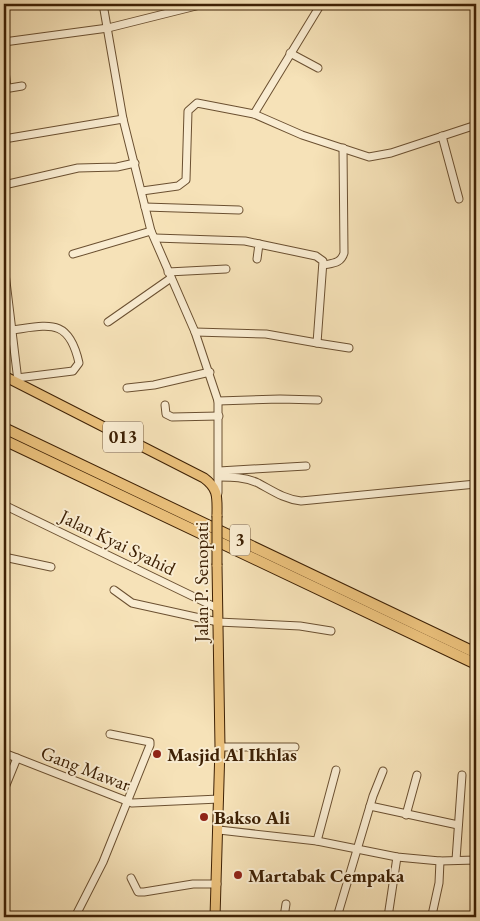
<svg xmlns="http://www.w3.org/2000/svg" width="480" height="921" font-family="'EB Garamond',serif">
<rect width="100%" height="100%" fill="#f6e2b8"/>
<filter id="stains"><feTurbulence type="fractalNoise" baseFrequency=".004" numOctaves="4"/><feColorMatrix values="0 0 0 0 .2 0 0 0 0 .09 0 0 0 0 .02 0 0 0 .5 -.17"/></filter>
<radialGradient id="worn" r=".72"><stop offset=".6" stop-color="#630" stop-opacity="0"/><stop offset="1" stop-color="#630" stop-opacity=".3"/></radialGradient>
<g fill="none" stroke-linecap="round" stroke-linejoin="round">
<!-- minor casing -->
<g stroke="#6b5031" stroke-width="9">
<g id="minor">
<polyline points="103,4 123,119 151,231 195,332 218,401 218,493"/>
<polyline points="4,42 108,28 204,4"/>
<polyline points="290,53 318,68"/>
<polyline points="4,62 7,88"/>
<polyline points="4,89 22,86"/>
<polyline points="254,114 321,4"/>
<polyline points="442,136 459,199"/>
<polyline points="4,139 123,119"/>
<polyline points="4,185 78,168 117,167 135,163"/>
<polyline points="142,191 178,186 186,180 188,111 197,103 254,114 302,135 369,157 391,153 476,125"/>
<polyline points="145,207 239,210"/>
<polyline points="155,238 245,241 259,244 257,259"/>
<polyline points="73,254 151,231"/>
<polyline points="4,265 18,381"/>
<path d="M324,265C334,263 341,263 344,253L343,148"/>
<polyline points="168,272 226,269"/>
<polyline points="108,322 171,278"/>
<path d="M12,330C50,325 69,318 79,363L73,371L17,378"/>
<polyline points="195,332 266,334 317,343 323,261 316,256 259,244"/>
<polyline points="317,343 349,348"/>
<polyline points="127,388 154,385 210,372"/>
<polyline points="218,401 280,399 318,400"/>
<polyline points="165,405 166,414 172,417 219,416"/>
<polyline points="219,471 306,466"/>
<path d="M219,477C232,477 245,477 258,483C273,491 284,499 301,501L476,484"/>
<polyline points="4,505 217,608"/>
<polyline points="4,557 51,567"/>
<polyline points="114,590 132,603 141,605 218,622 300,626 331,631"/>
<polyline points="220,747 295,747"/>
<polyline points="4,753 132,803 219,799"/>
<polyline points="4,790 17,758"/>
<polyline points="370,806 458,825"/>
<polyline points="406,815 417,775"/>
<polyline points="219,830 317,841 397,857 440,861 476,860"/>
<polyline points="317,841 336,770"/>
<polyline points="456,860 462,775"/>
<polyline points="131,878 138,892 144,892 193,884 217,884"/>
<polyline points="432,915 439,883 440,861"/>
<polyline points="4,916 5,917"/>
<polyline points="75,917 103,862 150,745 150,742 110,734"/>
<polyline points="284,917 286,904"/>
<polyline points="337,917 373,796 383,771"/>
<polyline points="388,917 397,857"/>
</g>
</g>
<!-- major casing -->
<g stroke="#3d2004" stroke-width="11">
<g id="major">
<path d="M4,376L204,478C219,489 217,498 217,516"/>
<polyline points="215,917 220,747 217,565"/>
</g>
</g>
<!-- highway casing -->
<g stroke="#3d2004" stroke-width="12">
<g id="highway">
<polyline points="4,428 476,653"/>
<polyline points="4,440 476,664"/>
</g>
</g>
<!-- minor -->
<use href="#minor" stroke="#f9ecd1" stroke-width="7"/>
<!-- major -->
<use href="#major" stroke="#ebc17c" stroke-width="9"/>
<!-- highway -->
<use href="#highway" stroke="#ebc17c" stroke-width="10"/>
<!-- major-bridge casing -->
<g stroke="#3d2004" stroke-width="11" stroke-linecap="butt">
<polyline id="major-bridge" points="217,516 217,565"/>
</g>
<!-- major-bridge -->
<use href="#major-bridge" stroke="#ebc17c" stroke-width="9"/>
</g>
<!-- markers -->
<g fill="#8f2418" stroke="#f9ecd1" stroke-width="2">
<circle cx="157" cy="754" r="5"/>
<circle cx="204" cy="817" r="5"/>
<circle cx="238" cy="875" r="5"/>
</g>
<g text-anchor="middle" stroke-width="4" stroke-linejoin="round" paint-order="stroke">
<!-- shield labels -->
<g fill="#f9ecd1" stroke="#755d42" stroke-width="1">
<rect x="103" y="421.5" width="40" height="31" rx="4"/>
<rect x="230" y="524.5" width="20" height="31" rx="4"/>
</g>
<g font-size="18" font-weight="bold" fill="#3d2004">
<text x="123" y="443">013</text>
<text x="240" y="546">3</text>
</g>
<!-- street labels -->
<g font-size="19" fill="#3d2004" stroke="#f9ecd1">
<text transform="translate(118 542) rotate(26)" y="7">Jalan Kyai Syahid</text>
<text transform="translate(201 582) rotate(-90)" y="7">Jalan P. Senopati</text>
<text transform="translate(86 768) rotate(21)" y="7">Gang Mawar</text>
</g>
<!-- poi labels -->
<g font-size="19" font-weight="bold" fill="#3d2004" stroke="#f9ecd1" text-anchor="start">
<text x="167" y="761">Masjid Al Ikhlas</text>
<text x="214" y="824">Bakso Ali</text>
<text x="248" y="882">Martabak Cempaka</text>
</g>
</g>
<!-- margin -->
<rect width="480" height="921" fill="none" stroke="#f6e2b8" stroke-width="20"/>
<rect x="5" y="5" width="470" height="911" fill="none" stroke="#3d2004" stroke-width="2.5"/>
<rect x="10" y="10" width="460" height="901" fill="none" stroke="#3d2004"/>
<rect width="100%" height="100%" filter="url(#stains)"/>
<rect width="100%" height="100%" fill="url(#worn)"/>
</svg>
